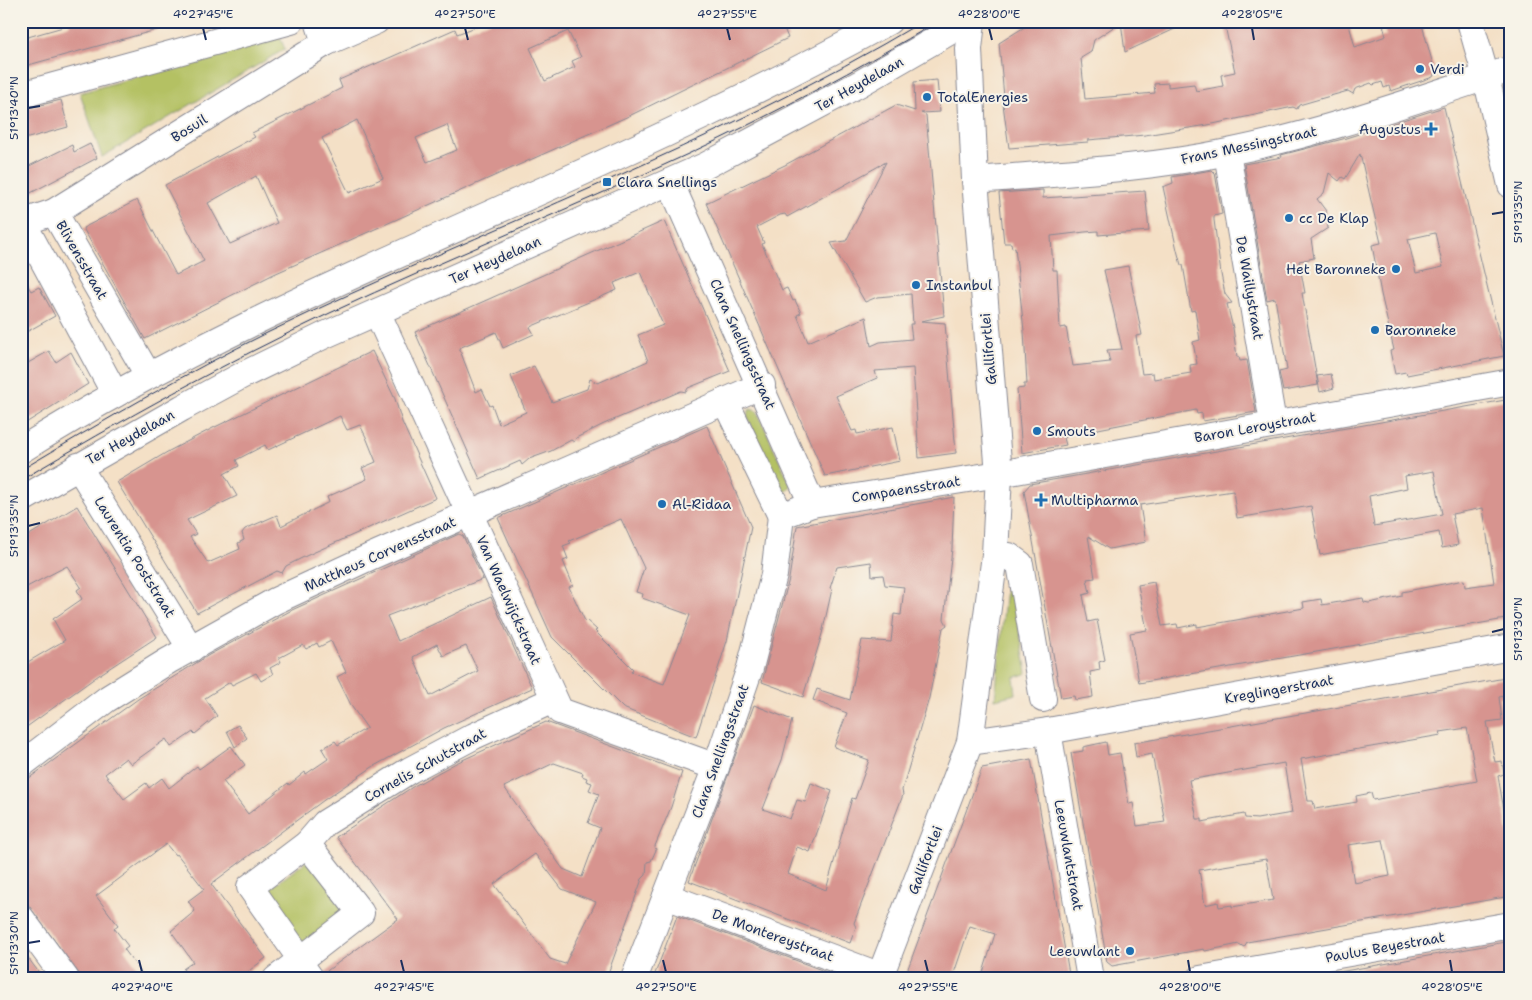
<svg xmlns="http://www.w3.org/2000/svg" width="1532" height="1000" font-family="'Shantell Sans',sans-serif">
<rect width="100%" height="100%" fill="#f7f3e8"/>
<filter id="ink" filterUnits="userSpaceOnUse"><feTurbulence type="fractalNoise" baseFrequency=".02" numOctaves="2"/><feDisplacementMap in="SourceGraphic" scale="10" xChannelSelector="R" yChannelSelector="G"/><feConvolveMatrix kernelMatrix="1 2 1 2 8 2 1 2 1" color-interpolation-filters="sRGB"/></filter>
<filter id="wash" filterUnits="userSpaceOnUse"><feTurbulence type="fractalNoise" baseFrequency=".0096" numOctaves="4" result="noise"/><feDisplacementMap in="SourceGraphic" scale="20" xChannelSelector="R" yChannelSelector="G"/><feGaussianBlur stdDeviation="1.12" result="paint"/><feColorMatrix in="noise" values="0 0 0 0 0 0 0 0 0 0 0 0 0 0 0 0 0 1.4 0 .05"/><feComposite in="paint" operator="in"/></filter>
<g filter="url(#wash)">
<rect width="100%" height="100%" fill="#f4e0c6"/>
<!-- green -->
<g fill="#b4c163" stroke="#687860">
<polygon points="279,35 285,49 102,157 80,93"/>
<polygon points="750,409 757,411 791,486 787,491 780,491 747,416"/>
<polygon points="1008,568 1027,673 1014,678 1016,694 995,699"/>
<polygon points="311,858 351,912 303,945 265,892"/>
</g>
<g id="blocks">
<!-- building -->
<g fill="#d7948f" fill-rule="evenodd">
<polygon points="69,21 171,21 171,26 21,67 21,39 70,25"/>
<path d="M492,21H781L788,38L631,115L274,274L145,339L83,228L137,200L176,275L204,261L165,185L255,137L252,133L342,88L339,80L455,29L457,34ZM568,31L581,57L572,61L575,67L545,81L530,48ZM357,120L383,178L349,193L322,138ZM447,125L457,150L427,162L416,138ZM256,176L277,223L230,244L208,203Z"/>
<polygon points="1034,21 1192,21 1125,52 1121,22 1094,40 1091,52 1081,58 1085,99 1155,93 1154,84 1168,83 1168,87 1194,84 1196,91 1223,86 1221,75 1235,72 1224,21 1348,21 1355,47 1386,36 1382,21 1421,21 1435,72 1433,77 1391,91 1389,86 1384,88 1382,82 1373,85 1371,83 1355,89 1353,94 1348,91 1330,96 1299,105 1297,109 1293,107 1208,125 1145,135 1088,140 1088,142 1009,148 1002,97 1004,97 999,43"/>
<path d="M937,80L940,112L921,113L926,115L944,316L921,321L945,323L956,453L919,458L913,368L875,371L877,378L836,396L852,431L856,430L857,434L893,427L900,461L825,476L706,203L785,165L896,105L915,111L914,82ZM886,162L846,241L831,243L865,302L877,297L911,294L913,324H910L912,339L880,342L871,346L866,317L808,342L797,315L801,313L795,300L793,301L787,288L782,290L762,244L764,243L757,227L780,215L785,214L787,217Z"/>
<polygon points="61,100 68,127 21,140 21,110"/>
<path d="M1444,107L1504,356L1407,375L1406,372L1395,374L1390,351L1394,350L1381,294L1372,245L1381,243L1360,154L1345,179L1342,177L1339,181L1329,173L1324,193L1317,199L1326,211L1328,228L1311,239L1314,258L1299,261L1305,293H1302L1318,385L1283,391L1279,372L1287,370L1275,298L1267,300L1244,164L1282,157L1281,155L1343,139ZM1435,233L1443,267L1416,273L1408,239Z"/>
<polygon points="90,144 97,158 21,198 21,170 72,145 74,152"/>
<polygon points="1212,170 1215,173 1222,214 1214,216 1214,220 1221,274 1225,294 1232,303 1227,304 1233,328 1237,357 1239,357 1240,361 1247,360 1256,412 1203,421 1202,413 1197,414 1196,410 1093,430 1083,429 1064,438 1066,445 1022,453 1017,389 1024,388 1024,384 1027,384 1024,331 1015,247 1012,248 1011,243 1004,243 999,193 1043,190 1043,198 1145,191 1149,231 1098,235 1098,231 1085,232 1051,236 1053,270 1057,270 1060,328 1066,327 1073,366 1110,362 1107,350 1122,349 1104,270 1128,266 1142,335 1136,336 1142,374 1153,373 1154,379 1191,373 1190,365 1197,364 1193,342 1200,340 1195,310 1191,311 1183,265 1181,265 1177,250 1163,187 1173,183 1172,177"/>
<path d="M664,221L730,371L688,388L686,392L681,391L604,424L576,438L574,442L571,440L551,451L529,459L522,465L520,461L480,479L415,332ZM640,272L663,325L638,335L648,361L598,383L590,379L587,389L552,402L534,366L511,376L526,412L499,424L492,405L490,406L482,389L476,392L459,348L496,332L503,348L534,334L530,327L617,290L614,283Z"/>
<polygon points="21,275 31,291 39,287 55,316 21,335"/>
<polygon points="49,351 56,362 71,352 88,384 21,426 21,367"/>
<path d="M372,351L395,399L402,422L436,498L308,555L286,566L282,573L277,571L197,613L117,482L169,451L213,428ZM340,416L347,430L360,425L366,437L376,462L362,468L367,479L327,497L329,502L281,526L277,515L245,529L242,533L244,540L238,543L240,549L208,563L190,537L196,534L187,520L237,496L224,474L239,466L236,460L265,445L268,450Z"/>
<polygon points="1331,374 1334,388 1320,392 1317,376"/>
<path d="M1511,399V618L1139,683L1130,633L1147,630L1138,585L1154,582L1162,626L1177,624L1178,628L1197,624V627L1304,608L1303,602L1321,599L1322,605L1363,598L1364,602L1369,603L1402,596V592L1464,580L1465,587L1494,583L1483,508L1452,514L1458,545L1442,548L1439,532L1320,555L1311,506L1237,518L1233,491L1140,505L1146,542L1109,549L1088,536L1095,578L1087,579L1090,593L1083,595L1088,622L1097,620L1105,660L1099,662L1100,670L1090,672L1093,697L1075,700L1074,696L1061,698L1024,491L1030,484ZM1434,471L1442,514L1374,526L1369,496L1407,488L1405,476Z"/>
<path d="M707,426L751,527L727,641L696,737L623,708L552,637L498,518ZM621,519L644,568L636,592L643,594L642,598L690,615L664,684L631,672L633,669L595,631L597,630L586,620L585,621L569,587L573,585L563,561L568,559L563,546L571,543L569,541Z"/>
<polygon points="954,497 952,549 944,619 947,625 943,628 929,698 902,790 903,795 854,923 856,927 850,943 689,881 754,705 792,720 782,760 763,809 790,819 797,800 805,802 811,783 832,791 810,852 797,847 788,874 826,890 852,798 855,799 869,760 834,747 847,713 813,700 817,689 850,700 862,640 891,642 894,614 901,615 904,587 885,585 883,575 872,576 871,562 837,567 830,588 832,589 822,634 803,697 762,682 789,579 797,526"/>
<polygon points="77,506 157,637 99,675 21,731 21,666 65,640 53,619 82,599 77,590 81,587 67,566 21,590 21,540"/>
<path d="M459,534L463,536L483,579L387,616L398,641L491,597L532,688L444,728L374,766L324,800L211,884L266,958L238,979H190L183,969L193,962L171,931L195,911L188,901L204,889L177,854L175,855L166,844L96,896L118,925L114,928L128,946L124,949L146,979H83L21,895V784L138,699L209,655L292,610ZM331,641L346,672L337,677L352,707L367,728L338,745L335,741L322,749L328,759L306,774L305,772L289,785L288,783L248,814L223,781L245,765L231,746L199,769L197,766L169,788L162,778L149,788L146,783L124,799L105,774L126,758L131,764L166,739L171,747L193,732L195,734L217,716L205,698L230,682L232,685L256,673L261,681L273,674L270,668L281,662L279,658L303,645L306,649L317,643L319,647ZM437,644L443,656L466,646L478,671L430,696L413,657Z"/>
<path d="M1511,677V695L1499,697L1502,720L1487,722L1495,762L1502,761L1504,774L1498,776L1511,851V896L1247,942L1244,947L1239,944L1205,951L1204,949L1112,966L1107,962L1071,753L1083,751V747L1106,742L1108,755L1120,753L1129,804L1133,803L1137,826L1165,822L1152,754L1136,757L1134,743ZM1467,728L1477,781L1373,800L1371,793L1356,796L1357,802L1315,809L1313,801H1308L1301,759L1441,735L1440,732ZM1284,763L1292,813L1257,819L1245,818L1244,814L1202,822V819H1197L1189,780ZM1383,840L1390,876L1354,883L1348,845ZM1266,859L1273,900L1232,907V905L1219,907L1218,902L1205,905L1199,870Z"/>
<path d="M546,722L682,772L671,807L655,846L656,850L651,861L647,862L646,875L642,879L606,979H396L390,972L380,979H326L324,973L398,919L336,837L414,786L456,763ZM554,763L583,773L582,776L587,778L586,781L592,783L589,790L599,794L588,823L600,828L582,877L563,869L504,787ZM535,854L562,889L596,902L565,964L550,959L494,884Z"/>
<polygon points="238,725 247,738 235,747 227,731"/>
<polygon points="1031,759 1070,979 981,979 995,934 970,926 952,979 904,979 982,768"/>
<polygon points="677,916 843,978 843,979 653,979"/>
<polygon points="1511,941 1511,979 1340,979 1339,972"/>
<polygon points="21,948 34,966 44,979 21,979"/>
</g>
</g>
</g>
<g filter="url(#ink)">
<use href="#blocks" fill-opacity="0" stroke="#888892" stroke-width="1"/>
<g fill="none" stroke-linecap="round" stroke-linejoin="round">
<!-- minor casing -->
<g stroke="#888892" stroke-width="28">
<g id="minor">
<polyline points="318,21 325,43"/>
<polyline points="1470,21 1486,77 1511,185"/>
<polyline points="21,95 291,21"/>
<polyline points="1227,153 1273,423"/>
<path d="M975,180C1059,173 1145,169 1228,152C1324,133 1417,99 1511,69"/>
<polyline points="670,182 812,504"/>
<polyline points="54,212 148,375"/>
<polyline points="21,223 54,212 325,43 376,21"/>
<polyline points="23,223 115,394"/>
<polyline points="377,312 560,711 716,767"/>
<polyline points="725,401 781,516"/>
<path d="M21,450C180,350 350,276 521,200C646,144 769,87 889,21"/>
<polyline points="78,466 191,649"/>
<polyline points="21,500 182,408 241,376 325,335 705,166 859,84 968,21"/>
<polyline points="995,555 1009,556 1020,564 1043,699"/>
<polyline points="1048,731 1090,979"/>
<polyline points="970,742 1048,731 1511,647"/>
<polyline points="21,765 107,699 168,661 275,601 372,556 762,385"/>
<polyline points="307,844 325,823 410,770 474,736 553,700"/>
<polyline points="666,896 881,976"/>
<polyline points="21,918 66,979"/>
<polyline points="276,979 361,913 307,844 250,887 295,951 299,962 311,979"/>
<polyline points="634,979 716,767 750,668 774,575 781,516 812,504 999,474 1511,382"/>
<polyline points="879,979 970,742 995,555 999,474 975,180 969,49 972,21"/>
<polyline points="1200,979 1511,925"/>
</g>
</g>
<!-- minor -->
<use href="#minor" stroke="#fff" stroke-width="26"/>
<!-- tram -->
<g stroke="#1b2f5e" stroke-width="1">
<path d="M21,470C103,421 184,374 269,332C487,227 715,146 923,21"/>
<path d="M21,480C122,420 224,363 330,313C448,258 570,209 688,154C774,114 857,69 939,21"/>
</g>
</g>
</g>
<!-- ticks -->
<path fill="none" stroke="#1b2f5e" stroke-width="2" d="M203,28L206,40M465,28L468,40M727,28L730,40M989,28L992,40M1252,28L1254,40M28,108L40,106M1492,214L1504,212M28,526L40,523M1492,632L1504,629M28,943L40,941M139,960L142,972M401,960L404,972M663,960L666,972M925,960L928,972M1188,960L1190,972M1450,960L1452,972"/>
<!-- markers -->
<g fill="#1f6fb2" stroke="#f7f3e8" stroke-width="2">
<circle cx="1420" cy="69" r="5"/>
<circle cx="927" cy="97" r="5"/>
<path d="M1428.5 121.5h5v5h5v5h-5v5h-5v-5h-5v-5h5z"/>
<rect x="602" y="177" width="10" height="10" rx="2.5"/>
<circle cx="1289" cy="218" r="5"/>
<circle cx="1396" cy="269" r="5"/>
<circle cx="916" cy="285" r="5"/>
<circle cx="1375" cy="330" r="5"/>
<circle cx="1037" cy="431" r="5"/>
<path d="M1038.5 492.5h5v5h5v5h-5v5h-5v-5h-5v-5h5z"/>
<circle cx="662" cy="504" r="5"/>
<circle cx="1130" cy="951" r="5"/>
</g>
<g text-anchor="middle" stroke-width="4" stroke-linejoin="round" paint-order="stroke">
<!-- poi labels -->
<g font-size="14" fill="#1b2f5e" stroke="#f7f3e8" text-anchor="start">
<text x="1430" y="74">Verdi</text>
<text x="937" y="102">TotalEnergies</text>
<text x="1421" y="134" text-anchor="end">Augustus</text>
<text x="617" y="187">Clara Snellings</text>
<text x="1299" y="223">cc De Klap</text>
<text x="1386" y="274" text-anchor="end">Het Baronneke</text>
<text x="926" y="290">Instanbul</text>
<text x="1385" y="335">Baronneke</text>
<text x="1047" y="436">Smouts</text>
<text x="1051" y="505">Multipharma</text>
<text x="672" y="509">Al-Ridaa</text>
<text x="1120" y="956" text-anchor="end">Leeuwlant</text>
</g>
<!-- street labels -->
<g font-size="14" fill="#1b2f5e" stroke="#f7f3e8">
<text transform="translate(859 84) rotate(-29)" y="5">Ter Heydelaan</text>
<text transform="translate(189 128) rotate(-32)" y="5">Bosuil</text>
<text transform="translate(1249 145) rotate(-12)" y="5">Frans Messingstraat</text>
<text transform="translate(82 260) rotate(60)" y="5">Blivensstraat</text>
<text transform="translate(495 260) rotate(-24)" y="5">Ter Heydelaan</text>
<text transform="translate(1250 288) rotate(80)" y="5">De Waillystraat</text>
<text transform="translate(743 344) rotate(66)" y="5">Clara Snellingsstraat</text>
<text transform="translate(988 349) rotate(-95)" y="5">Gallifortlei</text>
<text transform="translate(1255 427) rotate(-10)" y="5">Baron Leroystraat</text>
<text transform="translate(130 437) rotate(-29)" y="5">Ter Heydelaan</text>
<text transform="translate(906 489) rotate(-9)" y="5">Compaensstraat</text>
<text transform="translate(380 554) rotate(-24)" y="5">Mattheus Corvensstraat</text>
<text transform="translate(135 557) rotate(58)" y="5">Laurentia Poststraat</text>
<text transform="translate(509 600) rotate(66)" y="5">Van Waelwijckstraat</text>
<text transform="translate(1279 689) rotate(-10)" y="5">Kreglingerstraat</text>
<text transform="translate(720 751) rotate(-70)" y="5">Clara Snellingsstraat</text>
<text transform="translate(425 765) rotate(-29)" y="5">Cornelis Schutstraat</text>
<text transform="translate(1069 855) rotate(80)" y="5">Leeuwlantstraat</text>
<text transform="translate(925 860) rotate(-69)" y="5">Gallifortlei</text>
<text transform="translate(773 935) rotate(20)" y="5">De Montereystraat</text>
<text transform="translate(1385 947) rotate(-10)" y="5">Paulus Beyestraat</text>
</g>
</g>
<!-- margin -->
<rect width="1532" height="1000" fill="none" stroke="#f7f3e8" stroke-width="55"/>
<rect x="28" y="28" width="1476" height="944" fill="none" stroke="#1b2f5e" stroke-width="2"/>
<g font-size="12" text-anchor="middle" fill="#1b2f5e">
<text x="203" y="18">4°27'45"E</text>
<text x="465" y="18">4°27'50"E</text>
<text x="727" y="18">4°27'55"E</text>
<text x="989" y="18">4°28'00"E</text>
<text x="1252" y="18">4°28'05"E</text>
<text transform="translate(14 108) rotate(-90)" y="4">51°13'40"N</text>
<text transform="translate(1518 212) rotate(-90)" y="4">51°13'35"N</text>
<text transform="translate(14 526) rotate(-90)" y="4">51°13'35"N</text>
<text transform="translate(1518 629) rotate(-90)" y="4">51°13'30"N</text>
<text transform="translate(14 943) rotate(-90)" y="4">51°13'30"N</text>
<text x="142" y="991">4°27'40"E</text>
<text x="404" y="991">4°27'45"E</text>
<text x="666" y="991">4°27'50"E</text>
<text x="928" y="991">4°27'55"E</text>
<text x="1190" y="991">4°28'00"E</text>
<text x="1452" y="991">4°28'05"E</text>
</g>
</svg>
